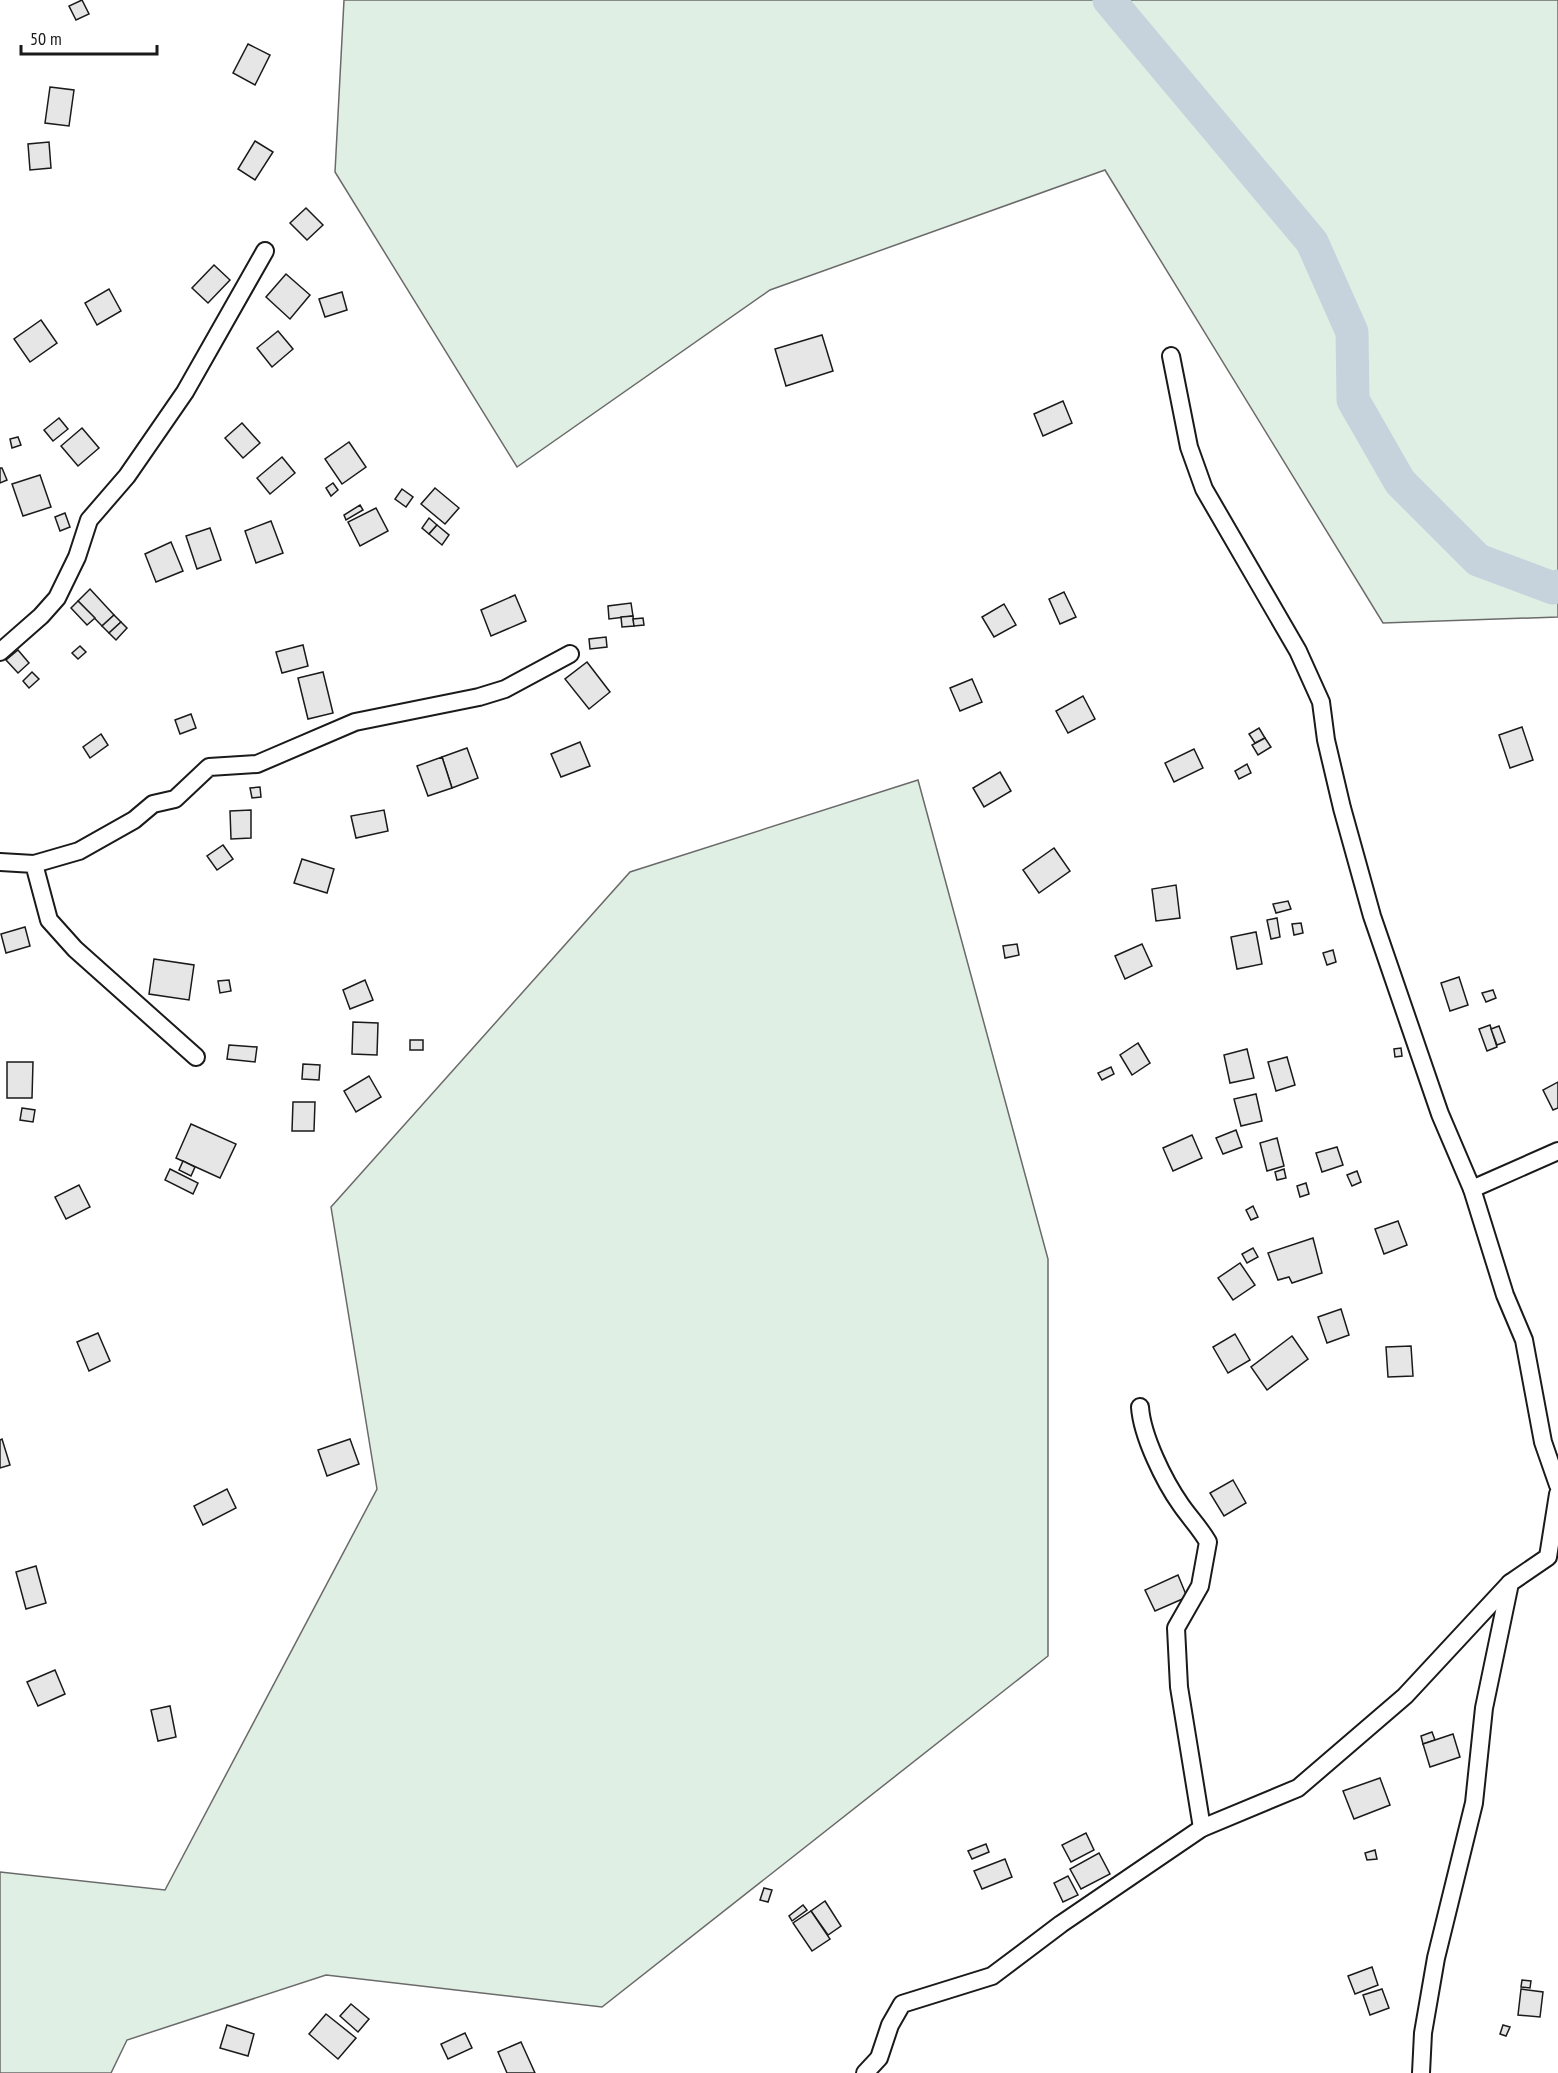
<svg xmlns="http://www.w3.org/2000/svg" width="1558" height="2073" font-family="'PT Sans Narrow',sans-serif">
<rect width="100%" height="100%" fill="#fff"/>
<!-- green -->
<g fill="#e0efe3" stroke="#6a6a6a" stroke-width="1.5">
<polygon points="344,0 1558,0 1558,617 1383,623 1105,170 770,290 517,467 335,172"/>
<polygon points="918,780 1048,1259 1048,1656 602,2007 326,1975 127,2040 111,2073 0,2073 0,1872 165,1890 377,1489 331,1207 630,872"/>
</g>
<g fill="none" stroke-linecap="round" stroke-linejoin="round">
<!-- river -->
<polyline stroke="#c6d2dc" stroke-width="33" points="1109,0 1312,242 1352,332 1353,400 1400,482 1478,560 1553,588 1558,586"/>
</g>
<!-- building -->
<g fill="#e6e6e6" stroke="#1a1a1a" stroke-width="1.5">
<polygon points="82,0 89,14 76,20 69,6"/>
<polygon points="248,44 270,55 255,85 233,73"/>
<polygon points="50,87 74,90 69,126 45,123"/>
<polygon points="255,141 273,152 255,180 238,169"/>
<polygon points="49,142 51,168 30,170 28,144"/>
<polygon points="306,208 323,225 307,240 290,223"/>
<polygon points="214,265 230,280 208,303 192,288"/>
<polygon points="286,274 310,295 290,319 266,297"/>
<polygon points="109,289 121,311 97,325 85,303"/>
<polygon points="342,292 347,310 325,317 319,299"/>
<polygon points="41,320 57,343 30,362 14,339"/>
<polygon points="278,331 293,349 272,367 257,348"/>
<polygon points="822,335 833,371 786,386 775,349"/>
<polygon points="1063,401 1072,423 1043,436 1034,414"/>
<polygon points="59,418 68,429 53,441 44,430"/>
<polygon points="242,423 260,443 243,458 225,438"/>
<polygon points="82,428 99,448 78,466 61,446"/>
<polygon points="18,437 21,445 12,448 10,439"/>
<polygon points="349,442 366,467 342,484 325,459"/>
<polygon points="282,457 295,473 270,494 257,478"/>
<polygon points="0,468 2,468 7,480 0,483"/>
<polygon points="40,475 51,507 23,516 12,484"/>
<polygon points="333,483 338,490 331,496 326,488"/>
<polygon points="435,488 459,508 445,524 421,504"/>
<polygon points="402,489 413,497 406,507 395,499"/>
<polygon points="360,505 363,510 346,520 344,515"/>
<polygon points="376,508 388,531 360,546 348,522"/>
<polygon points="65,513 70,527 60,531 55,517"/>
<polygon points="429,518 437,525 429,534 422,528"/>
<polygon points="271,521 283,553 256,563 245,531"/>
<polygon points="437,525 449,535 442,545 429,534"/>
<polygon points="210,528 221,560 197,569 186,536"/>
<polygon points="171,542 183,571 156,582 145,554"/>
<polygon points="90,589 114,615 102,626 78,601"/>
<polygon points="1064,592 1076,617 1060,624 1049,599"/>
<polygon points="515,595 526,621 491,636 481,610"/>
<polygon points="78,601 95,618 87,625 71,608"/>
<polygon points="631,603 633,616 609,619 608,606"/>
<polygon points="1004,604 1016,625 994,637 982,617"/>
<polygon points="114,615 121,622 109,633 102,626"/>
<polygon points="633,616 634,626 622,627 621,617"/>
<polygon points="643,618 644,625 634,626 633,619"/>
<polygon points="121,622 127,628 116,640 109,633"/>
<polygon points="606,637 607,647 590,649 589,639"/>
<polygon points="303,645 308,666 282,673 276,652"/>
<polygon points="80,646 86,652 78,659 72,653"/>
<polygon points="18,650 29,663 18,673 6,660"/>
<polygon points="587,662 610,692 589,709 565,679"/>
<polygon points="32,672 39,679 29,688 23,681"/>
<polygon points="323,672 333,713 308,719 298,678"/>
<polygon points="972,679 982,702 960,711 950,688"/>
<polygon points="1083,696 1095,719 1068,733 1056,711"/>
<polygon points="191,714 196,728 180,734 175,720"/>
<polygon points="1522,727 1533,760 1510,768 1499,735"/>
<polygon points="1259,728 1265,738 1255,743 1249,734"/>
<polygon points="101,734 108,745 90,758 83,747"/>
<polygon points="1265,738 1271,747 1258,755 1252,745"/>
<polygon points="580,742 590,766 561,777 551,754"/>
<polygon points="467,748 478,778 452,788 442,757"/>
<polygon points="1194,749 1203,768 1174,782 1165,763"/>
<polygon points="442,757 452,788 428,796 417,766"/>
<polygon points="1247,764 1251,773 1239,779 1235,771"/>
<polygon points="1000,772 1011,791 984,807 973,788"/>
<polygon points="260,787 261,797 252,798 250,788"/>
<polygon points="251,810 251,838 231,839 230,811"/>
<polygon points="384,810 388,831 356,838 351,816"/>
<polygon points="223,845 233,859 217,870 207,856"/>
<polygon points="1054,848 1070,871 1039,893 1023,870"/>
<polygon points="302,859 334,869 327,893 294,883"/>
<polygon points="1176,885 1180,918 1156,921 1152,889"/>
<polygon points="1288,901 1291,909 1276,913 1273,904"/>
<polygon points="1277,918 1280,937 1271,939 1267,920"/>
<polygon points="1301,923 1303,933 1294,935 1292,924"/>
<polygon points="25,927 30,946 6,953 1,934"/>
<polygon points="1256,932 1262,964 1237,969 1231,937"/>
<polygon points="1017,944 1019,955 1005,958 1003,946"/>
<polygon points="1142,944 1152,966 1125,979 1115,956"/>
<polygon points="1333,950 1336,962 1327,965 1323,953"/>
<polygon points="154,959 194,965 189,1000 149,994"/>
<polygon points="1459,977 1468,1005 1450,1011 1441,983"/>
<polygon points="229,980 231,991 220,993 218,981"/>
<polygon points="365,980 373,1000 350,1009 343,990"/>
<polygon points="1493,990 1496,998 1486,1002 1482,993"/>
<polygon points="353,1022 378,1023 377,1055 352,1054"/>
<polygon points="1490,1025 1497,1047 1487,1051 1479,1029"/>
<polygon points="1499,1026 1505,1042 1497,1045 1491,1029"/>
<rect x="410" y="1040" width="13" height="10"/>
<polygon points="1138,1043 1150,1063 1132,1075 1120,1055"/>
<polygon points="229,1045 257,1047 255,1062 227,1059"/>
<polygon points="1401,1048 1402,1056 1395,1057 1394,1049"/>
<polygon points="1247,1049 1254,1078 1230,1083 1224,1055"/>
<polygon points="1287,1057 1295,1085 1276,1091 1268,1062"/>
<polygon points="7,1062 33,1062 32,1098 7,1098"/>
<polygon points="303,1064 320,1065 319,1080 302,1079"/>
<polygon points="1111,1067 1114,1074 1102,1080 1098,1073"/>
<polygon points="369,1076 381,1097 356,1112 344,1091"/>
<polygon points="1558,1082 1558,1108 1553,1110 1543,1090"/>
<polygon points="1256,1094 1262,1121 1241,1126 1234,1099"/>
<polygon points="293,1102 315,1102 314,1131 292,1131"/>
<polygon points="22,1108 35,1110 33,1122 20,1120"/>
<polygon points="191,1124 236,1144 220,1178 176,1158"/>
<polygon points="1236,1130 1242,1147 1223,1154 1216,1138"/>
<polygon points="1192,1135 1202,1158 1173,1171 1163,1148"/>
<polygon points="1277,1138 1284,1166 1267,1171 1260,1143"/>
<polygon points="1337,1147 1343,1165 1322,1172 1316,1153"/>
<polygon points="183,1161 195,1167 191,1176 179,1170"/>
<polygon points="170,1169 198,1183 193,1194 165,1180"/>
<polygon points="1284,1169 1286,1178 1277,1180 1275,1172"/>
<polygon points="1357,1171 1361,1182 1352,1186 1347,1175"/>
<polygon points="1306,1183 1309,1194 1300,1197 1297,1186"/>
<polygon points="79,1185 90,1207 66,1219 55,1197"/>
<polygon points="1253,1206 1258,1217 1251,1220 1246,1210"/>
<polygon points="1398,1221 1407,1245 1384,1254 1375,1229"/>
<polygon points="1313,1238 1322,1273 1292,1283 1289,1277 1278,1280 1268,1253"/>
<polygon points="1253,1248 1258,1257 1247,1263 1242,1254"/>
<polygon points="1240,1263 1255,1285 1233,1300 1218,1278"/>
<polygon points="1341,1309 1349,1335 1327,1343 1318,1317"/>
<polygon points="98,1333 110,1361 89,1371 77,1342"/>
<polygon points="1235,1334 1250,1360 1228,1373 1213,1347"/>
<polygon points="1292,1336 1308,1359 1267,1390 1251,1367"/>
<polygon points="1411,1346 1413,1376 1388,1377 1386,1347"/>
<polygon points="2,1439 10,1465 0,1468 0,1440"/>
<polygon points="350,1439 359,1464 327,1476 318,1450"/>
<polygon points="1233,1480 1246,1503 1224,1516 1210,1493"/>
<polygon points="227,1489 236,1508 203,1525 194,1506"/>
<polygon points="36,1566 46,1603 26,1609 16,1572"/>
<polygon points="1178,1575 1187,1597 1155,1611 1145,1590"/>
<polygon points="55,1670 65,1694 38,1706 27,1682"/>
<polygon points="170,1706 176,1737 158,1741 151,1710"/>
<polygon points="1432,1732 1435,1740 1423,1744 1421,1736"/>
<polygon points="1453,1734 1460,1757 1430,1767 1423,1744"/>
<polygon points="1380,1778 1390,1805 1354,1819 1343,1791"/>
<polygon points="1086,1833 1094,1850 1071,1862 1062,1845"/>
<polygon points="986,1844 989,1852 972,1859 968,1851"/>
<polygon points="1375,1850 1377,1859 1367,1860 1365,1853"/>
<polygon points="1099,1853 1110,1874 1081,1889 1070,1869"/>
<polygon points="1005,1859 1012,1877 982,1889 974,1871"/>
<polygon points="1068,1876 1078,1895 1063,1902 1054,1883"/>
<polygon points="764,1888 772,1890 768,1902 760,1900"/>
<polygon points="825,1901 841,1926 828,1935 811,1911"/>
<polygon points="803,1905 807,1910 792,1921 789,1916"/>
<polygon points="811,1911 830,1939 812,1951 793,1923"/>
<polygon points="1372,1967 1378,1985 1355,1994 1348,1976"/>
<polygon points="1522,1980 1531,1981 1530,1988 1521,1987"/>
<polygon points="1382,1989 1389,2008 1370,2015 1363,1995"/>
<polygon points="1521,1989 1543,1992 1540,2017 1518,2015"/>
<polygon points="351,2004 369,2019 358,2032 340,2016"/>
<polygon points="326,2014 356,2038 338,2059 309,2034"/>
<polygon points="227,2025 254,2034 248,2056 220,2048"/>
<polygon points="1503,2025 1510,2027 1506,2036 1500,2034"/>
<polygon points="465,2033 472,2048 448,2059 441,2044"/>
<polygon points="521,2042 535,2073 507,2073 498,2052"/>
</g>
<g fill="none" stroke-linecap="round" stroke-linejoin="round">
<!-- street casing -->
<g stroke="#1a1a1a" stroke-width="20">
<g id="street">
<polyline points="1171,356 1189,447 1204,489 1298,651 1321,702 1326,740 1342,808 1372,916 1440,1114 1472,1189 1505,1295 1524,1340 1543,1442 1558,1485"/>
<polyline points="0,652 41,616 57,598 77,557 89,520 127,476 185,392 265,251"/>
<polyline points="0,862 34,864 49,920 75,949 196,1057"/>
<polyline points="34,864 79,851 134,820 153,804 175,799 209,767 257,764 355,722 479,697 505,689 570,654"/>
<polyline points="1472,1189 1558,1151"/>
<path d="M1140,1407C1142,1436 1164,1481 1181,1505C1190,1518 1200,1528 1208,1542L1200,1586L1176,1628L1179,1687L1202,1828"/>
<polyline points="865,2073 879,2058 890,2025 902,2004 992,1976 1061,1924 1202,1828 1298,1788 1405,1696 1510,1583"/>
<polyline points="1421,2073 1423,2033 1436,1958 1474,1803 1484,1708 1510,1583 1548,1557 1558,1494"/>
</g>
</g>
<!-- street -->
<use href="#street" stroke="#fff" stroke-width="16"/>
</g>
<!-- scale -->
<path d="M21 45v9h136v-9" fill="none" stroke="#1a1a1a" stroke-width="3"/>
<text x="30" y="45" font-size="18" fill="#1a1a1a" stroke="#ffffff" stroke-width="4.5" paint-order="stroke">50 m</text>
</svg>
